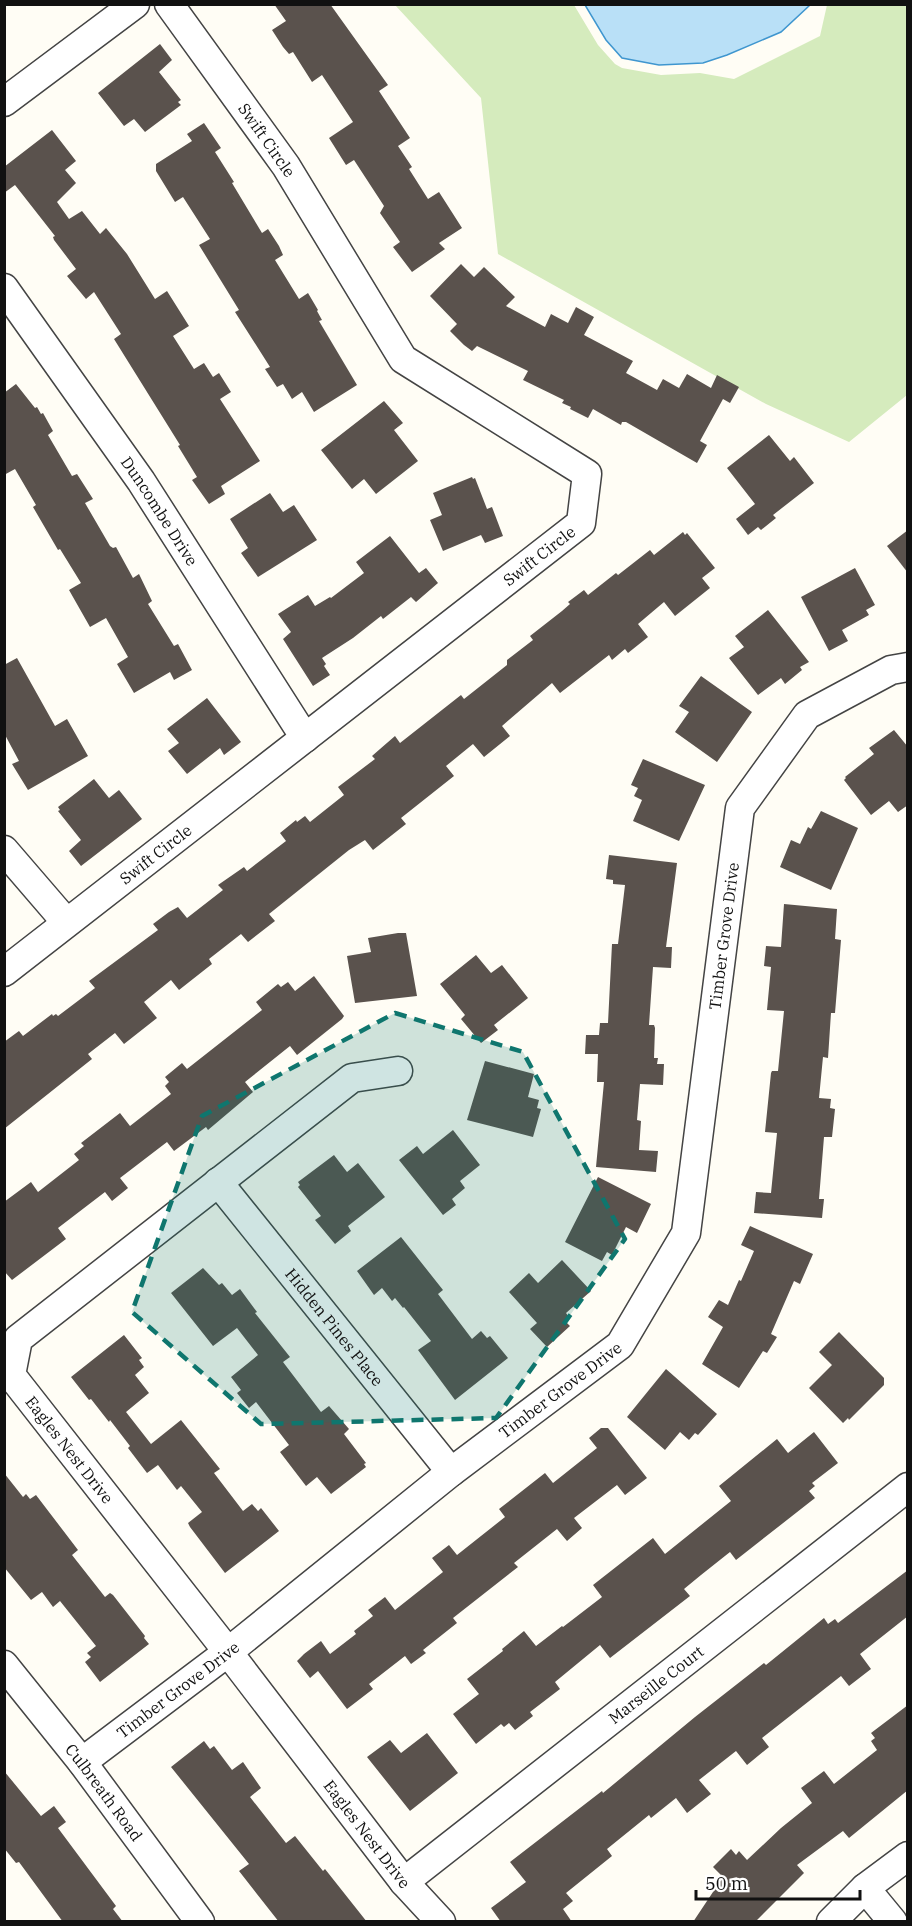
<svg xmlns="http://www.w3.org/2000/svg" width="912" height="1926" font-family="'IBM Plex Serif',serif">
<rect width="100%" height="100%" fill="#fffdf5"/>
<!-- green -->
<polygon fill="#d5ebbd" points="395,5 574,5 598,45 615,64 622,68 661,75 700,73 734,79 820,36 827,5 907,5 907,395 849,442 766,404 498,254 481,98"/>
<!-- water -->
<polygon fill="#b9e0f7" stroke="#3f96cf" stroke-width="1.5" points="585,5 810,5 781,32 727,55 703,63 659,65 622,58 606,40"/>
<!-- building -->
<g fill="#5a524d">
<polygon points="274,4 330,4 388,85 379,91 410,138 398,146 412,167 409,169 428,199 439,192 462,228 439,243 445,249 412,272 393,247 400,242 380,213 384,206 354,160 346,165 329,138 353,122 322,75 312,82 293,52 289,54 283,47 272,30 286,21"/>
<polygon points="160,44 172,60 159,72 181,100 178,102 181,105 145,132 134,119 124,126 98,93"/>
<polygon points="204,123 221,148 215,152 234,182 232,183 262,233 268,229 279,246 283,255 275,260 299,299 308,293 318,310 317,311 322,320 319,321 357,385 314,412 302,392 292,399 283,384 277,387 265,369 270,367 235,312 239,310 199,245 210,239 183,197 175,202 156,171 156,164 192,141 187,134"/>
<polygon points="52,130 76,161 65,170 76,183 57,202 69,219 82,211 100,234 106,228 127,254 155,299 167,291 189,326 173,336 194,369 204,363 213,377 219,373 231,392 220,399 260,461 221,486 225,494 209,504 192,480 197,477 178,446 180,445 114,339 121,334 94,292 86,299 67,276 76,269 54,240 53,237 55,236 15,185 4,193 4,167"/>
<polygon points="461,264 474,277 484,267 515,297 506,306 545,327 551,314 568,323 576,307 594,317 584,335 633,361 626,373 657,390 663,379 679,388 687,374 711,388 717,375 739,387 730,403 723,399 700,441 707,445 697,463 626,422 622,422 621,425 593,409 588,418 570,409 571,407 562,403 564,400 523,380 528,371 477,346 472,351 464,345 450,331 457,324 430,296"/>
<polygon points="16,384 35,408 37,407 41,414 43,413 53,431 48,435 72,476 77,474 93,499 85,503 110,546 113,548 116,547 133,578 139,574 152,601 148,604 174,646 178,644 192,670 174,680 170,672 134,693 117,664 128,657 106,618 90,627 69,590 81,583 60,549 58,550 33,507 36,505 15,469 4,475 4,393"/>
<polygon points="384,401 403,423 394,430 418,461 376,494 364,479 352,489 321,450"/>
<polygon points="769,435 790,461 794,457 814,483 773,515 776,518 761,530 758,527 748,535 736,519 755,504 727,468"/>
<polygon points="472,477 473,479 475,478 487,509 492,507 503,536 485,543 481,535 443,551 430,520 442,515 433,493"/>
<polygon points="270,493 283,512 294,505 317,540 258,577 241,553 248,548 230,519"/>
<polygon points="908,530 908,573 887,546"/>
<polygon points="683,532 685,535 687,533 715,568 702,578 710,588 675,616 664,602 638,624 648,637 628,653 625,649 612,660 609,655 560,693 552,683 502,726 510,736 484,757 473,744 446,766 454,776 401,818 406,824 373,850 365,840 349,850 269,914 275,921 248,942 241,934 209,959 212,964 179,990 171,980 144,1002 157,1018 124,1044 115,1033 88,1054 92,1059 4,1129 4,1042 19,1031 23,1036 52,1014 53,1016 56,1014 58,1016 95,988 89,981 158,930 153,924 169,912 178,907 187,918 223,890 218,885 244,867 247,871 286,841 280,833 296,820 297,822 305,816 310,822 344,795 338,787 375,759 372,756 380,749 395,736 400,743 461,695 464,699 507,665 507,660 533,640 530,636 562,611 570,604 568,602 584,590 588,595 616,573 618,575 650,550 654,555"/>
<polygon points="390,536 419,573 426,568 438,583 416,602 411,597 383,619 381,616 353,638 322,658 326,664 324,666 330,675 313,686 283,639 291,632 278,614 308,595 315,606 330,597 331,598 364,573 356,562"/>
<polygon points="855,568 875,605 866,610 869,615 842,630 848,641 829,651 801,597"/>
<polygon points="768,610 809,662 800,667 802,670 785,684 781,678 758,695 729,658 744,647 735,636"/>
<polygon points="17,658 55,726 67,719 88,756 28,790 12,764 19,761 4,733 4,665"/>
<polygon points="701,676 752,712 717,762 675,732 689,712 679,706"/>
<polygon points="207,698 241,742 224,755 220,748 187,774 168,751 179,743 167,729"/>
<polygon points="894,730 908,747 908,805 898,812 889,801 871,815 844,780 846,778 845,777 874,754 869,748"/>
<polygon points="643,759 705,785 679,841 633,821 642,800 634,796 638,788 631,785"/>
<polygon points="94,779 109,798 119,790 142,819 81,866 69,851 81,840 58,811 60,810 58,807"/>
<polygon points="821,811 858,828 831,890 780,867 791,840 800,844 808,827 811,829"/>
<polygon points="609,855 677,863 666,947 672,947 671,968 653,967 649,1025 654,1025 655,1028 654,1058 658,1058 657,1064 664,1064 663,1085 640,1084 637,1120 641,1121 639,1150 658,1151 656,1172 596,1167 604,1082 597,1082 598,1054 585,1054 586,1035 599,1035 600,1023 608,1023 612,944 618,944 625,885 613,884 613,880 606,879"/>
<polygon points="784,904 837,909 835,939 841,940 835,1013 831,1013 828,1058 823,1057 819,1098 831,1099 830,1108 835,1109 832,1137 824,1137 819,1199 824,1199 822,1218 754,1213 756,1192 771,1193 777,1133 765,1132 771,1073 772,1071 778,1071 784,1011 767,1010 771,967 764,966 766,946 781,947"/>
<polygon points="398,933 406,933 417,996 355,1003 347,956 371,952 368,938"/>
<polygon points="476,955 491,973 502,965 528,998 494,1025 498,1030 481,1043 461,1019 465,1015 440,984"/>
<polygon points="314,976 344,1016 342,1019 297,1055 290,1046 245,1082 253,1092 208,1130 206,1127 174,1151 167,1142 120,1178 128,1188 112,1201 105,1192 58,1228 66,1239 12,1280 4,1271 4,1202 31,1182 38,1192 79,1160 74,1154 84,1146 81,1143 120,1113 130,1126 171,1094 165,1086 169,1082 165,1077 182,1063 187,1069 262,1010 256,1002 278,984 281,987 288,982 295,991"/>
<polygon points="485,1061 534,1074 528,1097 539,1100 537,1108 541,1109 533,1137 467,1120"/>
<polygon points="453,1130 480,1165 460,1181 465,1188 452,1199 456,1205 443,1215 399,1160 417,1146 423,1154"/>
<polygon points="334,1155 347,1172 358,1163 385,1197 348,1226 351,1231 335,1244 315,1220 321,1216 298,1187 300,1185 298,1182"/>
<polygon points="598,1177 651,1204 637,1233 626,1227 612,1255 607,1252 602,1261 565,1242"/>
<polygon points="750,1226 813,1254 800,1284 794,1281 771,1334 777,1337 767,1353 763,1351 739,1388 702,1364 723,1327 708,1317 719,1300 728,1305 739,1280 741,1281 754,1251 741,1245"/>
<polygon points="401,1237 443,1290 438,1294 472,1339 481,1331 487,1338 490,1336 508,1358 455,1400 418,1350 431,1341 404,1307 403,1308 395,1298 392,1301 382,1288 374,1295 357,1271"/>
<polygon points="562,1260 591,1291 566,1313 569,1317 565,1321 570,1326 547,1347 530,1329 537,1323 509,1292 529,1273 538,1283"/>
<polygon points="203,1268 219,1285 222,1283 232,1295 240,1289 251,1304 257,1312 255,1313 290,1357 283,1362 321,1412 329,1406 349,1429 344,1434 366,1463 364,1464 366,1467 331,1494 317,1477 306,1486 280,1452 289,1445 256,1402 249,1408 237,1393 241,1390 231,1377 258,1355 237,1328 213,1346 171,1293"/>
<polygon points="839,1332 884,1378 884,1385 849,1420 848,1418 843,1423 809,1388 832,1365 819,1352"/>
<polygon points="124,1335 142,1358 139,1360 144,1367 135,1375 149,1393 126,1412 151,1444 181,1420 220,1469 214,1473 243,1511 252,1504 258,1511 261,1508 279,1531 225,1573 190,1527 188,1523 202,1512 181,1486 177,1490 158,1465 147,1473 128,1448 130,1446 110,1420 109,1422 91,1399 89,1400 71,1377"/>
<polygon points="666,1369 717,1414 698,1435 695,1433 689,1440 680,1432 665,1450 627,1417"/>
<polygon points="601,1428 608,1428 647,1478 625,1495 617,1485 574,1518 582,1528 567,1541 557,1529 514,1563 518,1567 453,1618 457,1623 423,1650 426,1653 411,1664 405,1656 369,1684 373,1689 347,1709 318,1671 310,1678 297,1661 304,1654 321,1641 330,1654 356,1634 354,1631 373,1616 368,1610 385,1597 395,1610 443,1572 432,1558 449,1545 457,1555 505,1517 499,1509 545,1473 553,1483 597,1448 589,1438"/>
<polygon points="814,1432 838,1463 812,1483 815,1486 809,1491 815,1498 736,1560 730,1552 701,1575 684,1589 690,1596 610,1658 600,1645 555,1682 560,1689 530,1712 533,1716 515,1730 509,1723 504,1727 501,1724 476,1744 453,1714 479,1694 467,1679 503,1651 502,1649 524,1631 536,1646 562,1626 563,1627 602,1597 593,1585 653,1538 665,1554 731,1501 719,1486 777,1439 788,1453"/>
<polygon points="4,1473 23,1497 26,1494 30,1499 36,1495 78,1550 72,1555 105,1597 110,1593 113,1595 145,1636 144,1638 149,1644 100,1682 85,1662 91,1657 87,1653 96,1646 60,1601 53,1607 42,1592 31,1600 4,1567"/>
<polygon points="908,1570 908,1616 860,1654 871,1669 849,1686 841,1676 762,1738 769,1747 747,1765 736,1751 699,1780 711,1794 687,1813 676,1798 651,1818 649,1815 607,1849 612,1856 566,1893 573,1901 563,1909 572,1922 501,1922 491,1908 526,1882 510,1862 602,1791 603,1793 695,1717 764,1663 766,1665 824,1618 828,1624 835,1619 838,1623"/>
<polygon points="908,1705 908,1790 849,1838 843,1831 797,1865 804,1873 755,1922 693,1922 723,1877 713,1867 731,1849 736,1855 739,1851 747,1860 781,1828 812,1803 801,1788 824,1771 834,1784 877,1750 871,1741 875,1738 871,1733"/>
<polygon points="427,1733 458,1773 410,1811 367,1757 390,1740 401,1753"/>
<polygon points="204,1741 210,1749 214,1746 232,1770 243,1762 261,1788 250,1797 286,1843 295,1836 323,1871 325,1869 367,1922 279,1922 239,1871 249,1864 171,1767"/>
<polygon points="4,1771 41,1816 54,1806 66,1822 58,1828 116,1906 113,1909 123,1922 63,1922 19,1862 16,1863 4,1848"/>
</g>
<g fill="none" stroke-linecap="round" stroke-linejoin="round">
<!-- minor casing -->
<g stroke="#444" stroke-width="31">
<g id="minor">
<polyline points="4,102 135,4"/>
<path id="s1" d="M4,288L141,481L305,738"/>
<polyline points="4,850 66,922"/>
<path id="s2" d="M4,972L581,523L587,474L403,359L286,166L169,4"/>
<path id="s3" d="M398,1071L352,1078L18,1339L11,1375L228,1652L404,1882L441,1922"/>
<path id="s4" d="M218,1182L451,1472"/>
<path id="s5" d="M4,1665L82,1762L200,1922"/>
<path id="s6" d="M82,1762L228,1652L451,1472L620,1345L686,1233L740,808L807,715L891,670L908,667"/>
<path id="s7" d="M404,1882L908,1487"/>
<polyline points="865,1888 893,1922"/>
<polyline points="831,1922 865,1888 908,1856"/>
</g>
</g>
<!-- minor -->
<use href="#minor" stroke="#fff" stroke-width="28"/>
</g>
<!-- marked area -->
<path fill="#0f766e" fill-opacity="0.2" stroke="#0f766e" stroke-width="4.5" stroke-dasharray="12 8" stroke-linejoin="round" d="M395,1013L523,1052L625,1239L496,1418L261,1424L132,1312L202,1116Z"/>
<g text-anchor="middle" stroke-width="6" stroke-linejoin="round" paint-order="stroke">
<!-- street labels -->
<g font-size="16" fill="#111" stroke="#fff">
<text transform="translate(267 140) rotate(55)" y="6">Swift Circle</text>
<text dy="6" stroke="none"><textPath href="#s1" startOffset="272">Duncombe Drive</textPath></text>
<text dy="6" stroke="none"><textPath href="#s2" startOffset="678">Swift Circle</textPath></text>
<text dy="6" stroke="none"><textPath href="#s2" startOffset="192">Swift Circle</textPath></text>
<text dy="6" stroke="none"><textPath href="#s6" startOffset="1110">Timber Grove Drive</textPath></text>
<text dy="6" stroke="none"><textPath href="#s4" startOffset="186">Hidden Pines Place</textPath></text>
<text dy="6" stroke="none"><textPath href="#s6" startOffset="606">Timber Grove Drive</textPath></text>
<text dy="6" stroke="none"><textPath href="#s3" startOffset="602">Eagles Nest Drive</textPath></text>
<text dy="6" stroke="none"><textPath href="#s7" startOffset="320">Marseille Court</textPath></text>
<text dy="6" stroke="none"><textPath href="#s6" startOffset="120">Timber Grove Drive</textPath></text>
<text dy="6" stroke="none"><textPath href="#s5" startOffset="162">Culbreath Road</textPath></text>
<text dy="6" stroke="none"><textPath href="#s3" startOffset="1088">Eagles Nest Drive</textPath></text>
</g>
</g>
<!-- border -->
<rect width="912" height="1926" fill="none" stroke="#111111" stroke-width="12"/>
<!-- scale -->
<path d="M696 1890v9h164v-9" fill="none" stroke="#111111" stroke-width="3"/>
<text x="705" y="1890" font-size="18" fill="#111111" stroke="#ffffff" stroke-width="4.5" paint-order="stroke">50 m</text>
</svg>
